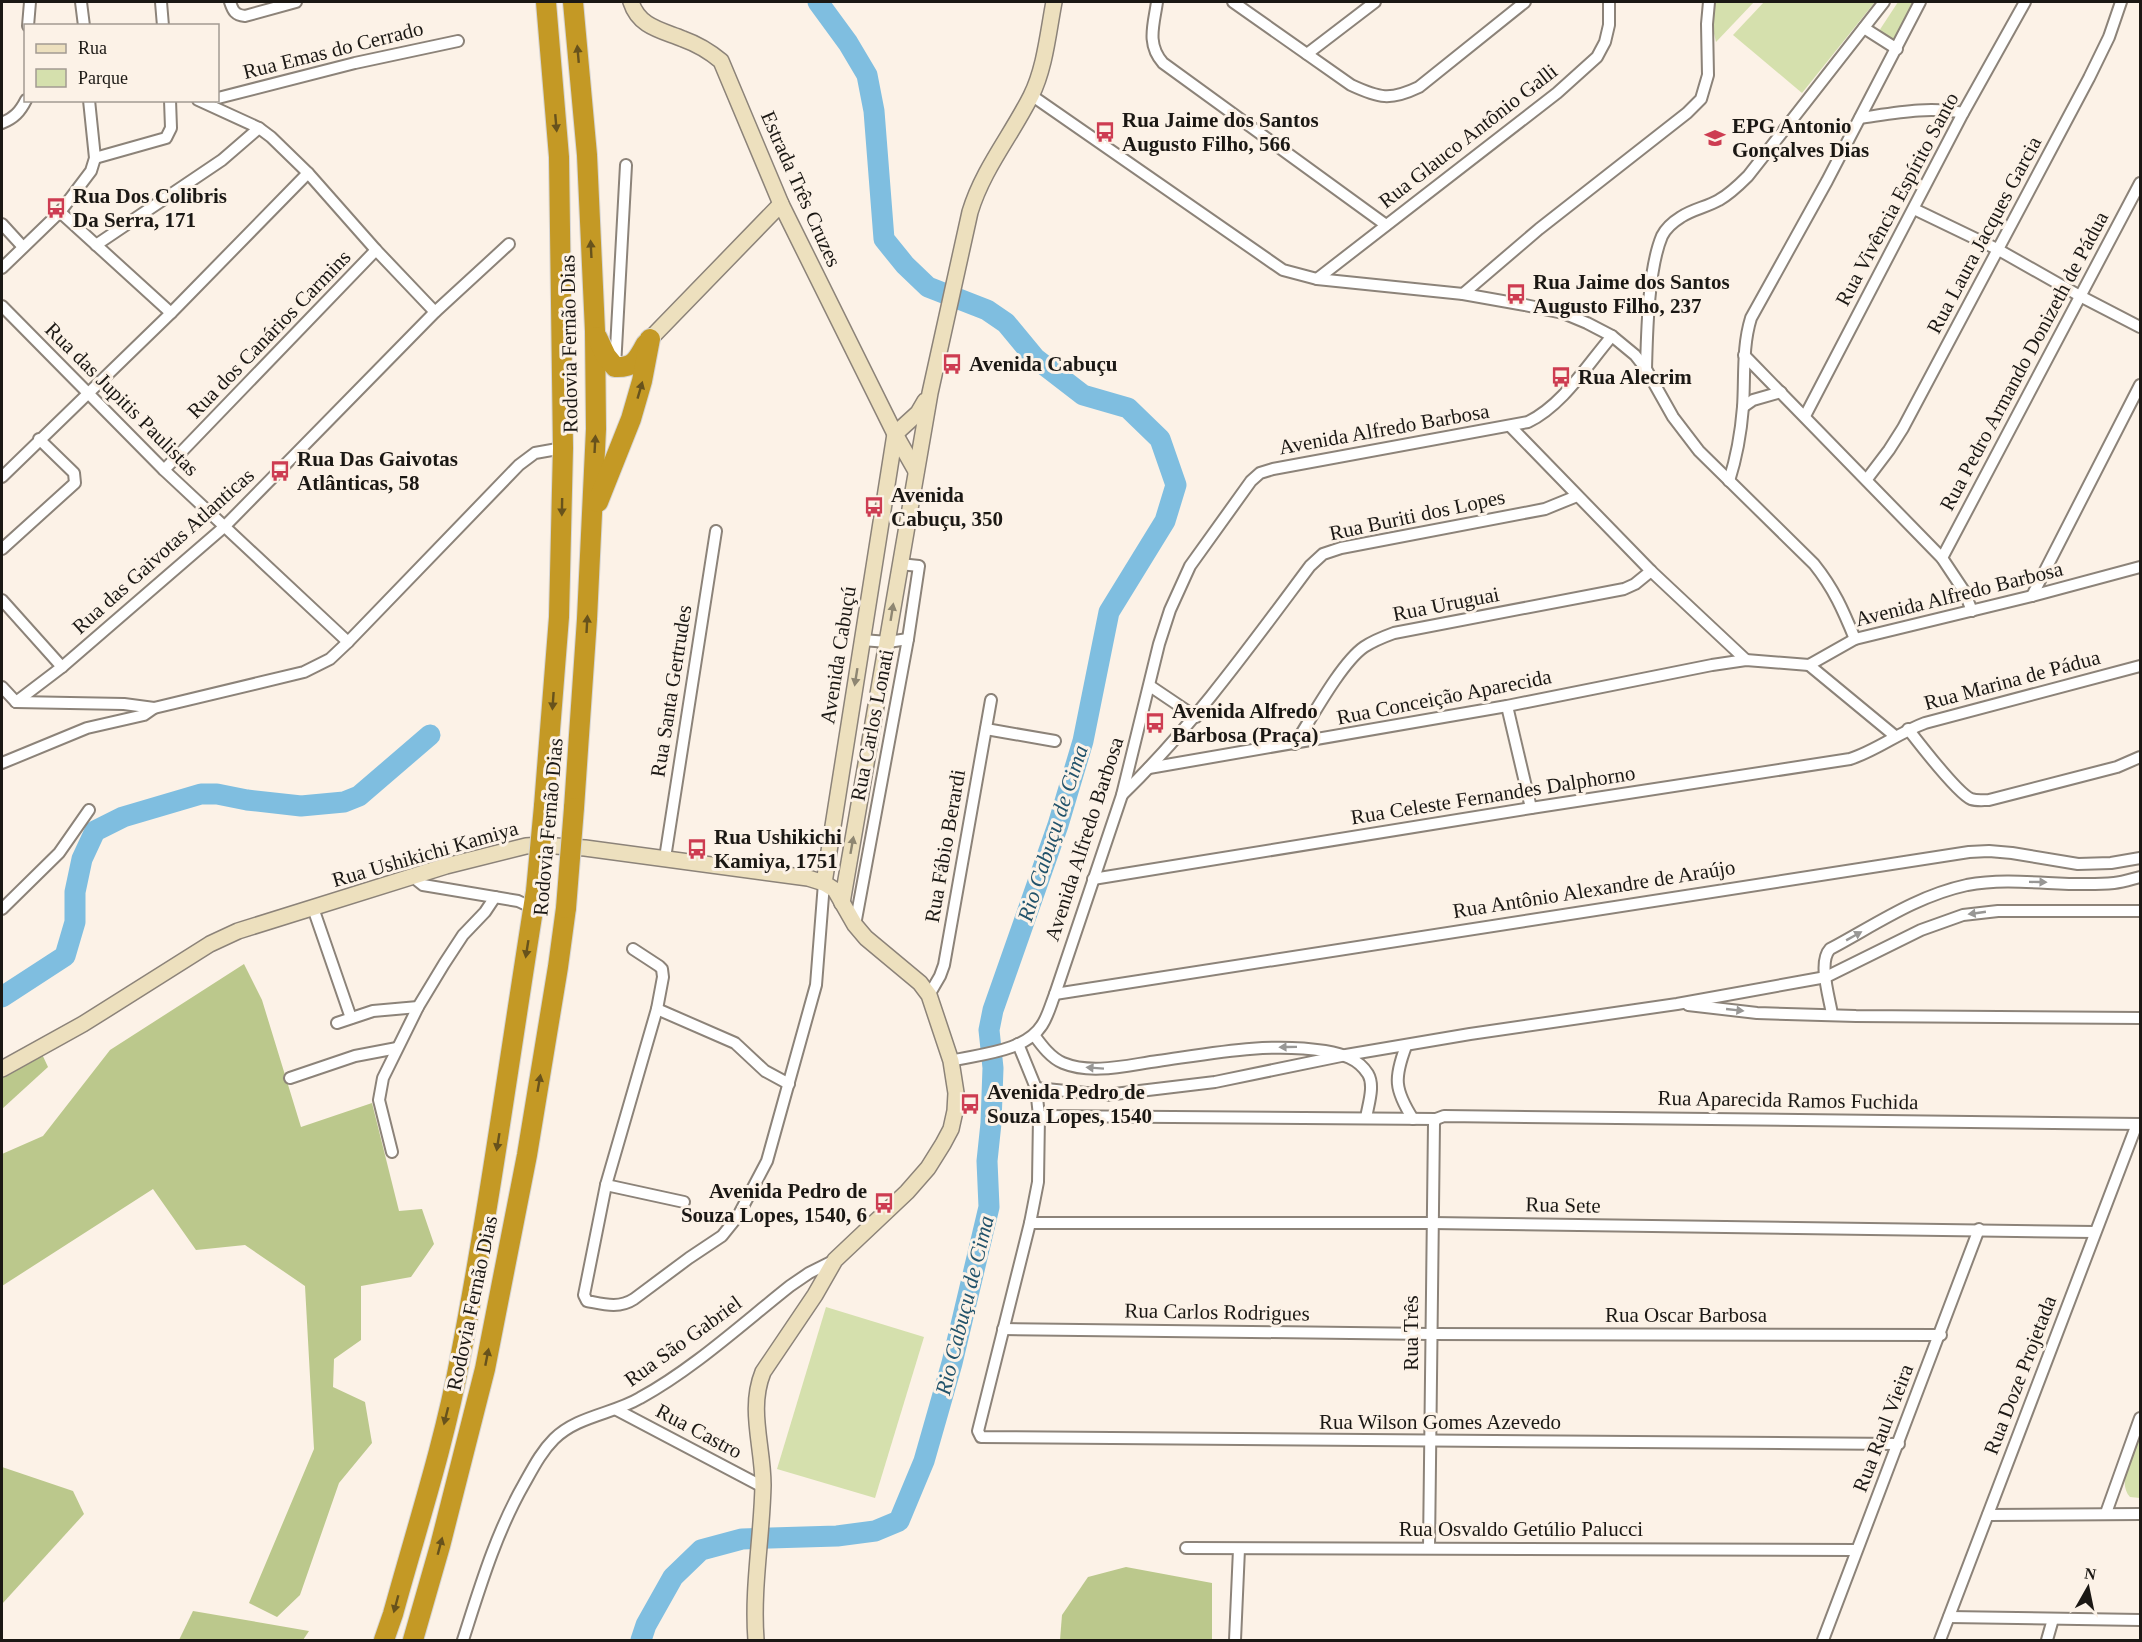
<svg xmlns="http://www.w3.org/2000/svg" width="2142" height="1642" font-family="Georgia,serif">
<rect width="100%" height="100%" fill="#fcf2e7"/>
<!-- green -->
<g fill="#d5e0ad">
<polygon points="1714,2 1754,2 1716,42 1712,25"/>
<polygon points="1764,2 1875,2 1802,93 1733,35"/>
<polygon points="1898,2 1913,2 1894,40 1879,31"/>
<polygon points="826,1307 924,1337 875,1498 777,1469"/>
<path d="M2140,1437V1498L2130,1497C2116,1481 2134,1454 2140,1437Z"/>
</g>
<!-- forest -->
<g fill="#bbc88c">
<polygon points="244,964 262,1000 301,1127 372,1103 399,1211 422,1209 434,1244 411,1277 361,1286 361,1340 334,1359 333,1387 365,1402 372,1443 339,1483 300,1595 277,1617 249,1603 314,1449 305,1286 245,1245 196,1250 153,1189 2,1286 2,1154 43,1136 110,1050"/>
<polygon points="41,1052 48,1067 2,1109 2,1075"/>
<polygon points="2,1467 73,1491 84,1514 2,1604"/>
<polygon points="1126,1567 1212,1583 1212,1640 1060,1640 1062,1615 1088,1577"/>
<polygon points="193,1611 309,1631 303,1640 179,1640"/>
</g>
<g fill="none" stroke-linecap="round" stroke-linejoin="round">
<!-- river -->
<g stroke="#7fbee0" stroke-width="21">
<polyline points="2,997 65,956 75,922 75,892 82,859 95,831 123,817 201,794 217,794 247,800 301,806 344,802 359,796 430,735"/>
<polyline points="641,1640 646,1625 673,1577 701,1550 742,1539 837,1536 875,1531 899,1521 924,1461 952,1363 989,1207 987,1161 991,1123 993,1068 989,1030 993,1010 1058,825 1083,741 1109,612 1165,521 1176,485 1160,439 1128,408 1083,395 1035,358 1006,323 987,310 928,287 905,265 884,239 874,111 867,75 848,43 818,2"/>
</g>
<!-- street casing -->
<g stroke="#8c8379" stroke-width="14">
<g id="street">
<polyline points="81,2 84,26"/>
<polyline points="161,2 163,26"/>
<path d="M230,2C233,11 235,15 245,16L296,2"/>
<path d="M1157,2C1154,24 1146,44 1163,63L1386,225"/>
<path d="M1233,2L1351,85C1379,98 1390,101 1419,87L1525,2"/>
<polyline points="28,26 30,2"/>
<polyline points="1864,28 1897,49"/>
<polyline points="1307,54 1375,2"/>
<path d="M1031,95L1283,270L1317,279L1463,294L1525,305L1563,313L1587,323L1612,336L1635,355L1646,369L1673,417L1699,451L1814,564C1834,589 1843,610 1855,639"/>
<polyline points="218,98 355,63 458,41"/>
<polyline points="198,100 259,128 271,137 308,173 376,250 435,312"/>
<path d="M1860,118C1895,113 1928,106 1963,113"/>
<path d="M2,123C14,118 20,112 26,100"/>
<polyline points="95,158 166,138 171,128 170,100"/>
<polyline points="1914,209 1997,249 2080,296 2140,327"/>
<polyline points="60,212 171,313"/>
<polyline points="2,224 23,247"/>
<polyline points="96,245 222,160 259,128"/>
<polyline points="2,268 60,212 91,171 95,158 89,100"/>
<polyline points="1317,279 1557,93 1597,57 1605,42 1609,25 1609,2"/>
<polyline points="1463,294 1539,229 1687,113 1701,99 1708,75 1707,24 1709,2"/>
<polyline points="2,306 164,470 348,642"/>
<polyline points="1744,355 1942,558 1964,591 1972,611"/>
<polyline points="615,367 626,165"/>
<path d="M1646,369C1647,333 1648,269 1662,236C1666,228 1673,222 1681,217C1693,209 1707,207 1719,200C1730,194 1739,185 1748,176L1884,2"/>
<polyline points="1743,407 1753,400 1781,392"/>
<polyline points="1805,416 1963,113 2025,2"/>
<polyline points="1510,426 1651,571 1746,660"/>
<polyline points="164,470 376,250"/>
<polyline points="2,477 171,313 308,173"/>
<polyline points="1867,479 1889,450 1903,428 2089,78 2109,37 2121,2"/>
<path d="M1729,481C1737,456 1741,432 1743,407C1745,377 1742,347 1751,318L1827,181L1920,2"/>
<polyline points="2,549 75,483 74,473 39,439"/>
<polyline points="1942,558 2140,183"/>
<polyline points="2032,596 2140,385"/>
<polyline points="2,600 62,667"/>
<polyline points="862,640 888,642 908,639"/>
<polyline points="1809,665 1895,736"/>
<polyline points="1150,686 1196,717"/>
<polyline points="2,687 16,702"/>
<polyline points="16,702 62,667 224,527 435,312 509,244"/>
<polyline points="16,702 124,704 154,708 304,672 330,659 348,642 519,465 535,453 563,448"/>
<polyline points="1507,706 1531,808"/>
<polyline points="986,729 1055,741"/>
<path d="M1908,729C1919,743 1957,793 1971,799C1977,801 1983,800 1989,800L2117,767L2140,757"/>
<path d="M1295,744C1311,719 1341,663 1364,647C1373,641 1383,637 1394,633L1624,589L1635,584L1651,571"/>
<polyline points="2,763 87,728 144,715 154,708"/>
<polyline points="1149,768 1507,706 1712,665 1746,660 1809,665 1855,639 2032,596 2140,567"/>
<path d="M1122,795C1193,726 1251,645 1310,566L1323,554L1341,548L1545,509L1577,496"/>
<polyline points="665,858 716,531"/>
<polyline points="413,877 423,885 518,901 533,908"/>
<path d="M1093,879L1531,808L1850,759C1876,751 1898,733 1925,723L2140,666"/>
<polyline points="313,908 351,1018"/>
<polyline points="2,909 59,853 89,810"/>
<polyline points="855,925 908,639 919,566 900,564"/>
<path d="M633,949L659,966L662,969L663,977L657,1009L606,1185L584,1295L587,1301C603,1304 619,1309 634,1299L689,1258L722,1236L738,1216L767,1161L816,985L824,883"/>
<polyline points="1055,994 1969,852 1989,851 2012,853 2078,864 2111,863 2140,858"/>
<polyline points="929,995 940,976 944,965 991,700"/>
<polyline points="1688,1005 1757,1013 1856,1016 2140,1018"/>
<polyline points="657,1009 735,1043 765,1071 789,1084"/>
<path d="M1832,1014C1829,996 1818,962 1830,949C1875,925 1916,896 1967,885C2015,876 2065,888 2114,883C2123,882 2132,879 2140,877"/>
<polyline points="337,1023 373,1011 418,1007"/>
<path d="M1034,1035C1042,1046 1051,1058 1063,1063C1092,1075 1128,1065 1158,1061C1214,1053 1269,1042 1325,1051C1342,1054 1358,1058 1368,1074C1375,1086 1368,1105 1366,1118"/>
<polyline points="1018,1044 1036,1088 1039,1116 1038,1182 1030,1223 978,1431 981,1437 1899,1444"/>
<path d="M1406,1046C1394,1078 1394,1089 1413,1119"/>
<path d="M951,1061C979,1054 1025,1052 1042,1025C1048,1016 1051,1004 1055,994L1122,795L1159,644L1170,610L1190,566L1251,481L1260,473L1273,469L1528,422C1563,405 1587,365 1612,336"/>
<polyline points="290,1078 355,1056 397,1048"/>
<polyline points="1036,1088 1106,1095 1215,1082 1346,1055 1470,1034 1677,1004 1826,977 1921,930 1963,915 1998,911 2140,911"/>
<polyline points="1039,1116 1436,1119 1444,1116 2140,1124"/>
<polyline points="392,1152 379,1100 383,1078 418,1007 444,964 463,935 485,912 495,897"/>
<polyline points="606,1185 684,1202"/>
<polyline points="1030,1223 1432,1223 2094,1232"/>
<polyline points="1003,1329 1431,1334 1941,1335"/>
<polyline points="617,1410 763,1487"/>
<polyline points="2106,1513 2140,1418"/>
<polyline points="1988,1515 2140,1514"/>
<polyline points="1186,1548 1856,1550"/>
<polyline points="1429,1548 1434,1123 1436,1119"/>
<polyline points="1949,1617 2140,1620"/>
<path d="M463,1640C480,1587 496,1533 524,1484C533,1468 541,1452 554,1439C577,1416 613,1414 640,1398C693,1369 742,1324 790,1286L809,1273L835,1260"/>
<polyline points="1235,1640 1239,1549"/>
<polyline points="1823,1640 1979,1229"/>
<polyline points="1940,1640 2137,1124"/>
<polyline points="2047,1640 2053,1619"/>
</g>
</g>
<!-- secondary casing -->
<g stroke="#8c8379" stroke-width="18">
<g id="secondary">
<path d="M631,2C639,27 661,30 683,39C697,44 709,51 721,61L781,204L895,434L916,471"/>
<polyline points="650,339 781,204"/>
<polyline points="895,434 918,413 925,401"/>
<polyline points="824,883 895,434"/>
<path d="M842,903L930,393L970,212C983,169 1011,136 1031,96C1045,68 1048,33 1054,2"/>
<path d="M2,1069L83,1024L210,944L238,931L446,866L526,846L541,845L585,848L808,878L824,883L835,890L855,925L866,938L920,983L929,995L951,1061L956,1093L955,1111L951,1129L943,1144L928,1168L907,1192L835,1260L815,1295L763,1372C748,1409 763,1446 763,1485C762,1537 752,1588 756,1640"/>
</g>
</g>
<!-- highway casing -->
<g stroke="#d6d5d5" stroke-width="22">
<g id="highway">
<polyline points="573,2 587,155 595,331 596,429 587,619 574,808"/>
<path d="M597,337L606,356L615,367C635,368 637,359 646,344"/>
<polyline points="598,502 631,419 642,381 650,339"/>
<polyline points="544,806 559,617 563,448 559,157 546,2"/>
<path d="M384,1640L393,1614C416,1530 444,1445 460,1359C490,1204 511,1047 536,891"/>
<polyline points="413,1640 440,1546 485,1369 527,1155 558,967 566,908"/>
</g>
</g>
<!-- street -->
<use href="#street" stroke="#fff" stroke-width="10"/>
<!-- secondary -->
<use href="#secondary" stroke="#ede0be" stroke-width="15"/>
<!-- highway -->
<use href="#highway" stroke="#c49925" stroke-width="20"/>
<!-- highway-bridge casing -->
<g stroke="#d6d5d5" stroke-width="22" stroke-linecap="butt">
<g id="highway-bridge">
<polyline points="536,891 544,806"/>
<polyline points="566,908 574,808"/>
</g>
</g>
<!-- highway-bridge -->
<use href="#highway-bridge" stroke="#c49925" stroke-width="20"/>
</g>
<!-- one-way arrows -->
<defs><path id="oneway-solid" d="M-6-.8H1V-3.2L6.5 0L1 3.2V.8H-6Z" transform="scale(1.5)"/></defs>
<g fill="#67521c">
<use href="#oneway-solid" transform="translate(578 54) rotate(-95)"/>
<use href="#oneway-solid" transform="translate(556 123) rotate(85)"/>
<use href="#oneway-solid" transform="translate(591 249) rotate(-93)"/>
<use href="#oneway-solid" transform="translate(640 390) rotate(-74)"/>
<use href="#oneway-solid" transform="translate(595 444) rotate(-87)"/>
<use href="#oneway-solid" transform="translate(562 507) rotate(91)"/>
<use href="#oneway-solid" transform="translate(587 624) rotate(-87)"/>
<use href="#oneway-solid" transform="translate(553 701) rotate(94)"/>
<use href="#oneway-solid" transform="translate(527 949) rotate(99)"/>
<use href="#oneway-solid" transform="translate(539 1083) rotate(-80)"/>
<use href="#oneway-solid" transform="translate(498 1142) rotate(99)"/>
<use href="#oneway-solid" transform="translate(487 1357) rotate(-79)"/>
<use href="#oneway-solid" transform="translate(446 1416) rotate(104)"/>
<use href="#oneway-solid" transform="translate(440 1546) rotate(-75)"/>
<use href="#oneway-solid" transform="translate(396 1604) rotate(105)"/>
</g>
<g fill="#8e8672">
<use href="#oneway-solid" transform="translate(892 612) rotate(-81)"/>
<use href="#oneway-solid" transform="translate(856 677) rotate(99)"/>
<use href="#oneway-solid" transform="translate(852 845) rotate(-80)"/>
</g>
<g fill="#989795">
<use href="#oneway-solid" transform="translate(2038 882) rotate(1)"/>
<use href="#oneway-solid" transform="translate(1977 913) rotate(172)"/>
<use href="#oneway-solid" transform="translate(1854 936) rotate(-29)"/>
<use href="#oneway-solid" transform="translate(1735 1010) rotate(6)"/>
<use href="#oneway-solid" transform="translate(1288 1047) rotate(179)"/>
<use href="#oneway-solid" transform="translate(1095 1068) rotate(-176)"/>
</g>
<!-- icons -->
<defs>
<g id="bus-bare" transform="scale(1.62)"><path d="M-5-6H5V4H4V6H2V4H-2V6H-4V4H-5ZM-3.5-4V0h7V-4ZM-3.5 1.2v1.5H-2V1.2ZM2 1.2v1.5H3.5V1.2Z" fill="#cd3c51" stroke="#fcf2e7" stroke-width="2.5" paint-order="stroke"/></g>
<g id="school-bare" transform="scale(1.62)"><path d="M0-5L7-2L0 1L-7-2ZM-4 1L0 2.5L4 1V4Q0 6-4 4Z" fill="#cd3c51" stroke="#fcf2e7" stroke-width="2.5" paint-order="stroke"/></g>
</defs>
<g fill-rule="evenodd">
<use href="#bus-bare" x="1105" y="132"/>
<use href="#school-bare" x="1715" y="138"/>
<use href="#bus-bare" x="56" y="208"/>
<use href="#bus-bare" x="1516" y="294"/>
<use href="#bus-bare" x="952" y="364"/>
<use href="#bus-bare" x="1561" y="377"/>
<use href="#bus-bare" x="280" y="471"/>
<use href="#bus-bare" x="874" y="507"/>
<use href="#bus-bare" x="1155" y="723"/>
<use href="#bus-bare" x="697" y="849"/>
<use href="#bus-bare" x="970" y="1104"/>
<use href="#bus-bare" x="884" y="1203"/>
</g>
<g text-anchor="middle" stroke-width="6" stroke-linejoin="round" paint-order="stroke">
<!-- street labels -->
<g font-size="21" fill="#1b1814" stroke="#fcf2e7">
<text transform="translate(333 50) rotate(-14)" y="7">Rua Emas do Cerrado</text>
<text transform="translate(1468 136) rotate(-38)" y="7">Rua Glauco Antônio Galli</text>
<text transform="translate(801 189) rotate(66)" y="7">Estrada Três Cruzes</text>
<text transform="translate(1897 199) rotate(-62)" y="7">Rua Vivência Espírito Santo</text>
<text transform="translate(1984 235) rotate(-62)" y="7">Rua Laura Jacques Garcia</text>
<text transform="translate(269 334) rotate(-46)" y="7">Rua dos Canários Carmins</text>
<text transform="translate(569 344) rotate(-91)" y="7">Rodovia Fernão Dias</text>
<text transform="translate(2024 361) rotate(-62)" y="7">Rua Pedro Armando Donizeth de Pádua</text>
<text transform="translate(122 399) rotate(45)" y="7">Rua das Jupitis Paulistas</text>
<text transform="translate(1384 429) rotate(-10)" y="7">Avenida Alfredo Barbosa</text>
<text transform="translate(1417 515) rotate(-12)" y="7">Rua Buriti dos Lopes</text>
<text transform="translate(163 551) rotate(-42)" y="7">Rua das Gaivotas Atlanticas</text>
<text transform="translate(1959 594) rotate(-14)" y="7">Avenida Alfredo Barbosa</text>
<text transform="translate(1446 604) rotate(-11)" y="7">Rua Uruguai</text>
<text transform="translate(838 655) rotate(-81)" y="7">Avenida Cabuçú</text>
<text transform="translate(2012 680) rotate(-15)" y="7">Rua Marina de Pádua</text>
<text transform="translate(671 691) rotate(-81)" y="7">Rua Santa Gertrudes</text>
<text transform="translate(1444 697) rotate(-11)" y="7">Rua Conceição Aparecida</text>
<text transform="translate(872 725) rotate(-79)" y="7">Rua Carlos Lonati</text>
<text transform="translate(1493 795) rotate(-9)" y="7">Rua Celeste Fernandes Dalphorno</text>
<text transform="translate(548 827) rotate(-85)" y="7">Rodovia Fernão Dias</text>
<text transform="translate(1084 839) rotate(-72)" y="7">Avenida Alfredo Barbosa</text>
<text transform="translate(945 846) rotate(-80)" y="7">Rua Fábio Berardi</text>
<text transform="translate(425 854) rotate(-16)" y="7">Rua Ushikichi Kamiya</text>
<text transform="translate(1594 889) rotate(-9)" y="7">Rua Antônio Alexandre de Araújo</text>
<text transform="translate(1788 1100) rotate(1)" y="7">Rua Aparecida Ramos Fuchida</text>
<text transform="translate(1563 1205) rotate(1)" y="7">Rua Sete</text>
<text transform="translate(472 1303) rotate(-78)" y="7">Rodovia Fernão Dias</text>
<text transform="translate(1217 1312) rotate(1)" y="7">Rua Carlos Rodrigues</text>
<text x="1686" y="1322">Rua Oscar Barbosa</text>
<text transform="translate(1411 1333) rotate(-90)" y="7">Rua Três</text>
<text transform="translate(683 1341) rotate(-36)" y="7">Rua São Gabriel</text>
<text transform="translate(2020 1375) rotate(-69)" y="7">Rua Doze Projetada</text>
<text x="1440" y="1429">Rua Wilson Gomes Azevedo</text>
<text transform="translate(1883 1428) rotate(-69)" y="7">Rua Raul Vieira</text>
<text transform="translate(699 1431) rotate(28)" y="7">Rua Castro</text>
<text x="1521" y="1536">Rua Osvaldo Getúlio Palucci</text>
</g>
<!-- poi labels -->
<g font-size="21" font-weight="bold" fill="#1b1814" stroke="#fcf2e7" text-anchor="start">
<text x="1122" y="127">Rua Jaime dos Santos<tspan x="1122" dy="24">Augusto Filho, 566</tspan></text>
<text x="1732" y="133">EPG Antonio<tspan x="1732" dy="24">Gonçalves Dias</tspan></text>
<text x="73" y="203">Rua Dos Colibris<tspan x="73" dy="24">Da Serra, 171</tspan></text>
<text x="1533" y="289">Rua Jaime dos Santos<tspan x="1533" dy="24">Augusto Filho, 237</tspan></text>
<text x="969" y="371">Avenida Cabuçu</text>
<text x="1578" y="384">Rua Alecrim</text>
<text x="297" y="466">Rua Das Gaivotas<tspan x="297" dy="24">Atlânticas, 58</tspan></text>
<text x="891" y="502">Avenida<tspan x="891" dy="24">Cabuçu, 350</tspan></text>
<text x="1172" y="718">Avenida Alfredo<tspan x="1172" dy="24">Barbosa (Praça)</tspan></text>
<text x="714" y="844">Rua Ushikichi<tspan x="714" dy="24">Kamiya, 1751</tspan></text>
<text x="987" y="1099">Avenida Pedro de<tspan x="987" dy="24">Souza Lopes, 1540</tspan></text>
<text x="867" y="1198" text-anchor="end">Avenida Pedro de<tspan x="867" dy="24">Souza Lopes, 1540, 6</tspan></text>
</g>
<!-- water labels -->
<g font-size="22" font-style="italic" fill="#22536b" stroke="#fcf2e7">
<text transform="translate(1052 833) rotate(-72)" y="8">Rio Cabuçu de Cima</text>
<text transform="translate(964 1305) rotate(-76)" y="8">Rio Cabuçu de Cima</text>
</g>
</g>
<!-- border -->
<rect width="2142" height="1642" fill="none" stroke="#1b1814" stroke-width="6"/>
<!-- legend -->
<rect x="24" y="24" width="195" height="78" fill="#fcf2e7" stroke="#a29b93" stroke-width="1.5"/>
<rect x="36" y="44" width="30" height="9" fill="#ede0be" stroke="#a29b93" stroke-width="1.5"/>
<text x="78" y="54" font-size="18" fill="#1b1814">Rua</text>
<rect x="36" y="69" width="30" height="18" fill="#d5e0ad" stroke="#a29b93" stroke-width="1.5"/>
<text x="78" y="84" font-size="18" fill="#1b1814">Parque</text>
<!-- north arrow -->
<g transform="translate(2088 1588) rotate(9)" stroke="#fcf2e7" stroke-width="4.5" paint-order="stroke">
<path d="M0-4.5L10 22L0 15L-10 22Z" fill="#1b1814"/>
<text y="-9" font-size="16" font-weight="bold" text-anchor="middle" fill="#1b1814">N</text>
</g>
</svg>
